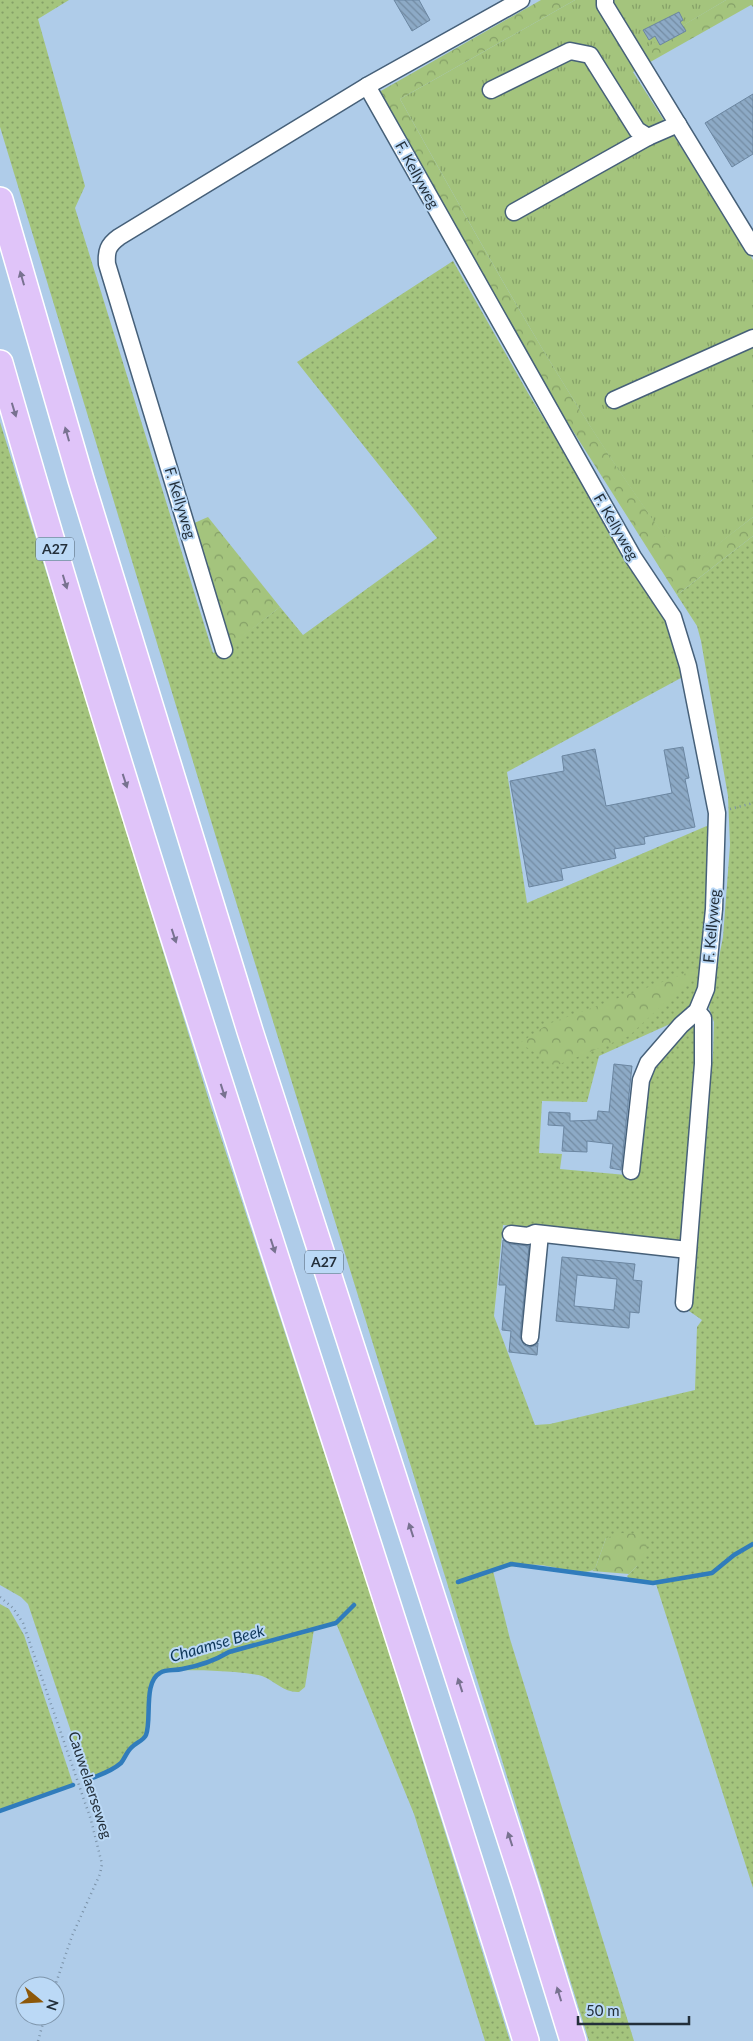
<svg xmlns="http://www.w3.org/2000/svg" width="753" height="2041" font-family="Lato,sans-serif">
<defs>
<pattern id="grass-dots" width="8" height="8" patternUnits="userSpaceOnUse" patternTransform="scale(1.25)"><rect width="8" height="8" fill="#a4c47d"/><path d="M2 2h.1M6 6h.1" fill="none" stroke="#85a067" stroke-width="1.8" stroke-linecap="round"/></pattern>
<pattern id="forest-crowns" width="20" height="18" patternUnits="userSpaceOnUse" patternTransform="scale(1.25)"><rect width="20" height="18" fill="#a4c47d"/><path d="M2 6a3 3 0 1 1 6 0M12 15a3 3 0 1 1 6 0" fill="none" stroke="#85a067"/></pattern>
<pattern id="park-tufts" width="24" height="20" patternUnits="userSpaceOnUse" patternTransform="scale(1.25)"><rect width="24" height="20" fill="#a4c47d"/><path d="M3 7l-1-3M5 7V3M7 7l1-3M15 17l-1-3M17 17v-4M19 17l1-3" fill="none" stroke="#85a067"/></pattern>
<pattern id="building-back-hatch" width="6" height="6" patternUnits="userSpaceOnUse" patternTransform="scale(1.25)"><rect width="6" height="6" fill="#8daac6"/><path d="M-1 5l2 2M0 0l6 6M5-1l2 2" fill="none" stroke="#738ba2"/></pattern>
</defs>
<rect width="100%" height="100%" fill="#afcce9"/>
<!-- grass -->
<g fill="url(#grass-dots)">
<path d="M0,0H69L38,19L85,186L75,208L213,653L229,646L280,607L303,635L437,538L297,362L453,261L528,393L583,483L678,622L692,672L507,772L527,903L716,822L710,905L697,996L681,1019L599,1056L587,1102L542,1101L539,1153L562,1154L560,1169L637,1176L651,1068L693,1022H700L682,1245L503,1225L494,1316L535,1425L550,1424L695,1390L697,1327L702,1320L689,1311L713,1055L714,1022L709,1008L723,937L730,845L728,796L701,641L697,626L677,595L753,536V1888L656,1584L632,1582L627,1576L637,1566L606,1538L595,1569C582,1577 555,1566 540,1565C524,1564 509,1566 493,1571L510,1639L634,2041H589L219,847L0,127Z"/>
<path d="M0,422L211,1107L376,1611L510,2041H485L414,1814L336,1623L314,1629L305,1687L299,1692C284,1693 275,1681 262,1676C247,1671 178,1668 163,1672C143,1677 152,1720 146,1735C143,1740 136,1743 131,1747C127,1752 125,1759 121,1763C111,1772 99,1775 87,1779L28,1604L21,1597L0,1585Z"/>
<polygon points="0,1604 9,1609 24,1635 73,1784 0,1811"/>
</g>
<!-- forest -->
<g fill="url(#forest-crowns)">
<path d="M541,0H575L400,99C490,259 577,421 688,567L753,517V536L677,595L547,390L379,92Z"/>
<polygon points="726,0 753,0 753,7 751,5 645,65 636,53"/>
<polygon points="208,517 280,607 229,647 192,524"/>
<polygon points="703,967 629,1036 555,1066 520,1043 548,1024"/>
<polygon points="621,1533 638,1534 645,1538 647,1548 637,1566 629,1574 592,1571 595,1569 606,1538"/>
</g>
<!-- park -->
<path fill="url(#park-tufts)" d="M575,0H726L637,53L645,65L633,72L753,260V517L688,568C577,421 490,259 400,99Z"/>
<g fill="none" stroke-linecap="round" stroke-linejoin="round">
<!-- stream -->
<g stroke="#307cbc" stroke-width="4.5">
<polyline points="458,1582 511,1564 653,1583 712,1573 734,1555 753,1544"/>
<path d="M87,1780C99,1775 111,1772 121,1763C125,1758 127,1751 132,1747C136,1743 144,1740 146,1735C152,1720 143,1682 160,1673C166,1669 175,1671 182,1669C199,1666 214,1661 229,1652L336,1623L354,1605"/>
<polyline points="0,1811 73,1785"/>
</g>
</g>
<!-- building -->
<g fill="url(#building-back-hatch)" stroke="#6b86a1" fill-rule="evenodd">
<polygon points="394,0 419,0 430,20 412,31"/>
<polygon points="679,12 683,20 680,22 686,31 660,45 655,36 649,40 643,30"/>
<polygon points="753,94 753,154 732,167 705,123"/>
<polygon points="683,747 689,778 685,779 695,827 644,837 645,844 614,849 616,858 561,869 563,880 529,887 510,781 564,771 562,756 595,749 606,806 672,793 664,750"/>
<polygon points="614,1064 632,1066 621,1170 610,1168 613,1144 587,1141 587,1152 562,1151 564,1126 548,1125 549,1112 570,1113 570,1121 597,1120 598,1111 609,1112"/>
<polygon points="503,1240 510,1244 529,1246 520,1337 524,1345 529,1347 534,1346 538,1343 537,1355 509,1352 511,1331 502,1330 506,1285 499,1285"/>
<path d="M562,1257L635,1264L633,1280L642,1281L639,1313L630,1312L629,1328L556,1321ZM577,1275L617,1279L614,1310L574,1306Z"/>
</g>
<g fill="none" stroke-linecap="round" stroke-linejoin="round">
<!-- minor casing -->
<g stroke="#466079" stroke-width="19">
<g id="minor">
<polyline points="605,0 605,5 753,247"/>
<polyline points="367,86 633,557 673,617 688,666 717,813 714,909 706,989 697,1011 681,1025 648,1063 641,1080 631,1171"/>
<polyline points="491,90 570,51 590,55 637,130 648,137"/>
<polyline points="514,212 648,137 678,124"/>
<polyline points="614,400 753,338"/>
<path d="M224,650L107,264C106,251 108,245 119,237L367,86L521,0"/>
<polyline points="511,1234 528,1236 535,1233 688,1250"/>
<polyline points="684,1303 703,1064 703,1018 697,1011"/>
<polyline points="530,1337 540,1234"/>
</g>
</g>
<!-- highway casing -->
<g stroke="#fff" stroke-width="28">
<g id="highway">
<polyline points="0,200 81,480 250,1031 525,1885 573,2041"/>
<path d="M0,363C161,927 353,1481 526,2041"/>
</g>
</g>
<!-- path -->
<g stroke="#7b92a8" stroke-width="2.5" stroke-dasharray="1 4" stroke-linecap="butt">
<polyline points="730,809 753,803"/>
<polyline points="0,1597 13,1608 23,1623 91,1820 102,1864 100,1874 72,1936 55,1986"/>
<polyline points="38,2041 45,2016"/>
</g>
<!-- minor -->
<use href="#minor" stroke="#fff" stroke-width="16"/>
<!-- highway -->
<use href="#highway" stroke="#e0c4f9" stroke-width="25"/>
</g>
<!-- one-way arrows -->
<defs><path id="oneway-solid" d="M-6-.8H1V-3.2L6.5 0L1 3.2V.8H-6Z" transform="scale(1.25)"/></defs>
<g fill="#787290">
<use href="#oneway-solid" transform="translate(22 278) rotate(-106)"/>
<use href="#oneway-solid" transform="translate(14 410) rotate(73)"/>
<use href="#oneway-solid" transform="translate(67 434) rotate(-106)"/>
<use href="#oneway-solid" transform="translate(65 582) rotate(73)"/>
<use href="#oneway-solid" transform="translate(125 781) rotate(72)"/>
<use href="#oneway-solid" transform="translate(174 936) rotate(72)"/>
<use href="#oneway-solid" transform="translate(223 1091) rotate(72)"/>
<use href="#oneway-solid" transform="translate(273 1246) rotate(72)"/>
<use href="#oneway-solid" transform="translate(411 1530) rotate(-108)"/>
<use href="#oneway-solid" transform="translate(460 1685) rotate(-108)"/>
<use href="#oneway-solid" transform="translate(510 1839) rotate(-108)"/>
<use href="#oneway-solid" transform="translate(559 1994) rotate(-107)"/>
</g>
<g text-anchor="middle" stroke-width="4" stroke-linejoin="round" paint-order="stroke">
<!-- shield labels -->
<g fill="#bbd9f6" stroke="#516272" stroke-width="1">
<rect x="36" y="537.5" width="38" height="23" rx="4"/>
<rect x="305" y="1250.5" width="38" height="23" rx="4"/>
</g>
<g font-size="14" font-weight="bold" fill="#232f3a">
<text x="55" y="554">A27</text>
<text x="324" y="1267">A27</text>
</g>
<!-- street labels -->
<g font-size="15" fill="#232f3a" stroke="#bbd9f6">
<text transform="translate(417 175) rotate(61)" y="5">F. Kellyweg</text>
<text transform="translate(180 503) rotate(73)" y="5">F. Kellyweg</text>
<text transform="translate(616 527) rotate(60)" y="5">F. Kellyweg</text>
<text transform="translate(712 926) rotate(-85)" y="5">F. Kellyweg</text>
<text transform="translate(90 1785) rotate(72)" y="5">Cauwelaerseweg</text>
</g>
<!-- water labels -->
<g font-size="16" font-style="italic" fill="#0d3658" stroke="#bbd9f6">
<text transform="translate(217 1643) rotate(-16)" y="6">Chaamse Beek</text>
</g>
</g>
<!-- north arrow -->
<g transform="translate(40 2001) rotate(108)"><circle r="24" fill="#bbd9f6" stroke="#7e95ab"/>
<path d="M0-4L9 19L0 12L-9 19Z" fill="#8d5809"/>
<text y="-8" font-size="14" font-weight="bold" text-anchor="middle" fill="#232f3a">N</text>
</g>
<!-- scale -->
<path d="M578 2016v8h111v-8" fill="none" stroke="#232f3a" stroke-width="2.5"/>
<text x="586" y="2016" font-size="15" fill="#232f3a" stroke="#bbd9f6" stroke-width="4" paint-order="stroke">50 m</text>
</svg>
